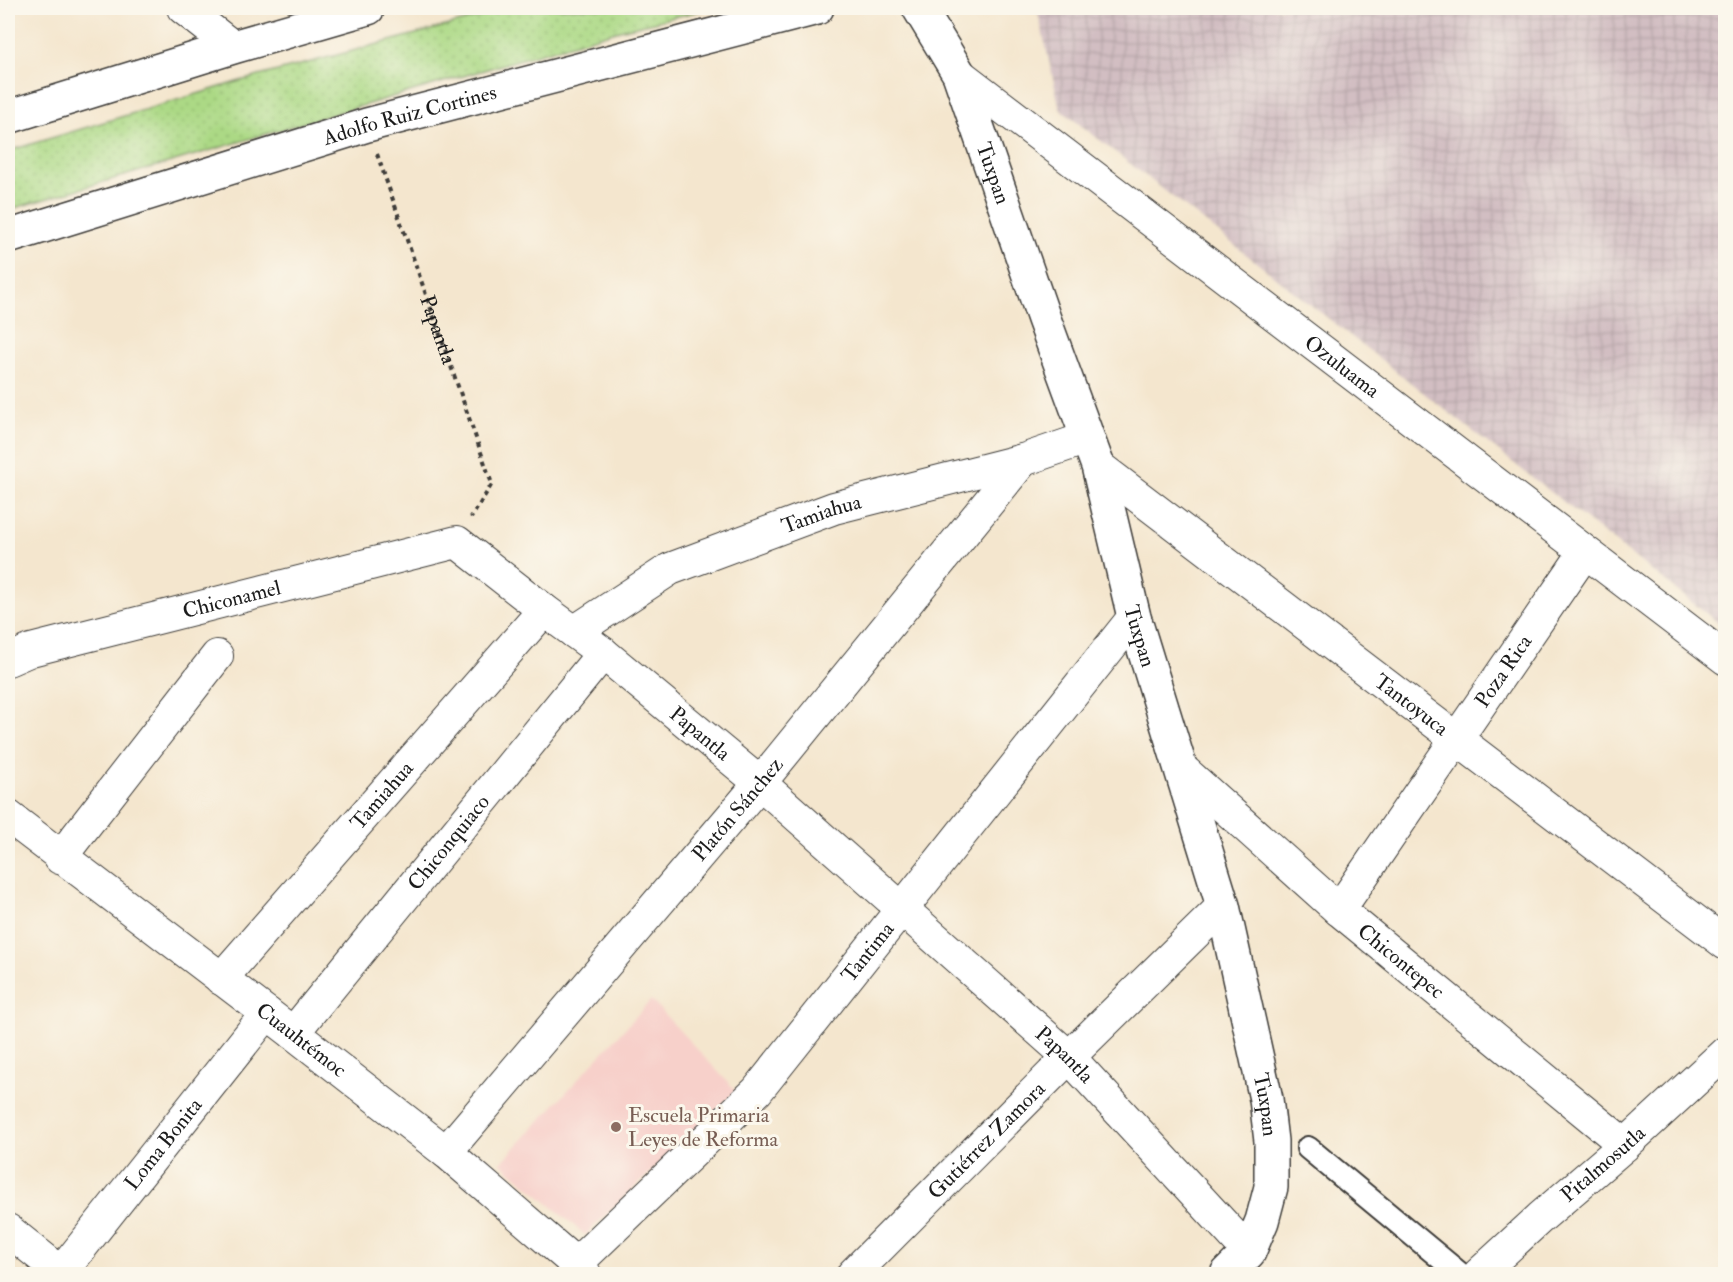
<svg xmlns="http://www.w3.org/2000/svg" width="1733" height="1282" font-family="'IM FELL Double Pica',serif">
<defs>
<pattern id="industrial-grid" width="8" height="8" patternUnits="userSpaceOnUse" patternTransform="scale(1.5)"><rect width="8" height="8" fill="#d2bec2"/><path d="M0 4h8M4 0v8" fill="none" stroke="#b4a3a6"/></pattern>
<pattern id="grass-dots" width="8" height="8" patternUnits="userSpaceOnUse" patternTransform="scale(1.5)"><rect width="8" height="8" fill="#acd985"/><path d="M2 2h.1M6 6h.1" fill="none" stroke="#93ba72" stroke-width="1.8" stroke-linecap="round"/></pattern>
</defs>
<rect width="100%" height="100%" fill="#fbf7ec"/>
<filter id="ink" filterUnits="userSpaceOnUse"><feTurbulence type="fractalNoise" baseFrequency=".0167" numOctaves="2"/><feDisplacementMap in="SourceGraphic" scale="12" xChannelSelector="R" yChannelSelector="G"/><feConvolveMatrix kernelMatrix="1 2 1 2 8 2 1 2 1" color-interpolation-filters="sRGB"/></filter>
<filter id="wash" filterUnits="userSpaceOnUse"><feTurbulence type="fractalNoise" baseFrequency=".008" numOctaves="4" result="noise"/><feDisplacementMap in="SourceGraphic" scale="24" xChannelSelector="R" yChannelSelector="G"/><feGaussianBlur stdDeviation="1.35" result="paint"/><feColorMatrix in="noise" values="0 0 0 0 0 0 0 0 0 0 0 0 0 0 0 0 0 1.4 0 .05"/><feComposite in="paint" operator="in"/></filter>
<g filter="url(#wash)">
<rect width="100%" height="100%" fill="#f4e6ce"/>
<!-- built -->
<polygon fill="#f7d0ca" points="651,1000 736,1091 585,1235 501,1163"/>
<!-- industrial -->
<polygon fill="url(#industrial-grid)" points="1037,8 1725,8 1725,628 1060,109"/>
<!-- grass -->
<polygon fill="url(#grass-dots)" stroke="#647a50" stroke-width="1.5" points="513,8 712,8 620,30 8,210 8,151 240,81"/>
</g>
<g filter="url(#ink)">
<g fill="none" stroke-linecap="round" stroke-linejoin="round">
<!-- pedestrian casing -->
<g stroke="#3c3a37" stroke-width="26">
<polyline id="pedestrian" points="1308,1148 1460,1274"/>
</g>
<!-- minor casing -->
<g stroke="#3c3a37" stroke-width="34">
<g id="minor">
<polyline points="183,8 233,47"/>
<path id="s2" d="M959,74L1726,659"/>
<path id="s3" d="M1098,466L1726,944"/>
<path id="s4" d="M574,632L670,569L834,508L1023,460L1087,438"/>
<path id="s5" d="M8,660L31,650L457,542L544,610L603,653L760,783L1069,1057L1249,1252"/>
<path id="s6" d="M1183,770L1339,910L1625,1145"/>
<path id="s7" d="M8,816L293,1033L446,1152L576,1264L585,1274"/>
<polyline points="60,858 217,656"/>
<path id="s8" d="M1339,910L1585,552"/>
<path id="s9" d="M221,979L544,610"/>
<path id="s10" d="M293,1033L603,653"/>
<path id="s11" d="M446,1152L760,783L1023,460"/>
<polyline points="8,1230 63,1274"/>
<path id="s12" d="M576,1264L757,1091L1134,617"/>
<path id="s13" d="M60,1274L267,1013"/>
<path id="s14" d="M853,1274L1069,1057L1223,906"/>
<path id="s15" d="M1479,1274L1540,1218L1625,1145L1726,1052"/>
</g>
</g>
<!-- secondary casing -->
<g stroke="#3c3a37" stroke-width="36">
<g id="secondary">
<path id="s16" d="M919,8L959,74L1044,319L1098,466L1134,617L1223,906L1266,1099L1271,1141V1187L1262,1221L1249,1252L1227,1274"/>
<polyline points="8,117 233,47 368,8"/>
<path id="s17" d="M8,237L367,125L817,8"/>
</g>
</g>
<!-- path -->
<path stroke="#3c3a37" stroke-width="4" stroke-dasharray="4.5 4.5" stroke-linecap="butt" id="s1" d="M377,154L492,484L471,518"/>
<!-- pedestrian -->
<use href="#pedestrian" stroke="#fff" stroke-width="22"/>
<!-- minor -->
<use href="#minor" stroke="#fff" stroke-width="32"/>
<!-- secondary -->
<use href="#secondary" stroke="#fff" stroke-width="33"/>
</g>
</g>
<!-- markers -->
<circle fill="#8d6e63" stroke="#fbf7ec" stroke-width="2" cx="616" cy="1127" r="6"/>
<g text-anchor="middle" stroke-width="6" stroke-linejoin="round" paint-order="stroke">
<!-- street labels -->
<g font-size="21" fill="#1c1c1c" stroke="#fbf7ec">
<text dy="7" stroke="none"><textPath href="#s17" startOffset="420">Adolfo Ruiz Cortines</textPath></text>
<text dy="7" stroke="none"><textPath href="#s16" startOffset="182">Tuxpan</textPath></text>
<text dy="7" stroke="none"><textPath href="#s1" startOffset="186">Papantla</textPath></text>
<text dy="7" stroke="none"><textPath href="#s2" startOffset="482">Ozuluama</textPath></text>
<text dy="7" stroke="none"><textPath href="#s4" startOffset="276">Tamiahua</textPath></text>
<text dy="7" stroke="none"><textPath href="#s5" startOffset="232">Chiconamel</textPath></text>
<text dy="7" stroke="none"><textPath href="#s16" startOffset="668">Tuxpan</textPath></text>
<text dy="7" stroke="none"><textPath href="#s8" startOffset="290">Poza Rica</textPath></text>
<text dy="7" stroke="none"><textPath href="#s3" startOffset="394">Tantoyuca</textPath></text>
<text dy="7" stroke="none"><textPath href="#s5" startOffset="774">Papantla</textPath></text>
<text dy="7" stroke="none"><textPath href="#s9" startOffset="244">Tamiahua</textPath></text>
<text dy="7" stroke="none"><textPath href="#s11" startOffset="450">Platón Sánchez</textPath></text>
<text dy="7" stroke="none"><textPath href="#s10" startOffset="246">Chiconquiaco</textPath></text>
<text dy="7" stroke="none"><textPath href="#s12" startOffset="428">Tantima</textPath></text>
<text dy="7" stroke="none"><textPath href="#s6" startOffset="290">Chicontepec</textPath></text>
<text dy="7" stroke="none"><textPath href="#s7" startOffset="369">Cuauhtémoc</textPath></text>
<text dy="7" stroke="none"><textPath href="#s5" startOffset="1260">Papantla</textPath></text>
<text dy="7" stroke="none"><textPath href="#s16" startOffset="1154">Tuxpan</textPath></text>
<text dy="7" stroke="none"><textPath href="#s14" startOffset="189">Gutiérrez Zamora</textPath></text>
<text dy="7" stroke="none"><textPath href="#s13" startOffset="166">Loma Bonita</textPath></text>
<text dy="7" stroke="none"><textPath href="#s15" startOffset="166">Pitalmosutla</textPath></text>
</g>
<!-- education labels -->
<g font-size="21" fill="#785e54" stroke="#fbf7ec" text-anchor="start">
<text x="628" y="1122">Escuela Primaria<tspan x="628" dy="24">Leyes de Reforma</tspan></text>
</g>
</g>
<!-- margin -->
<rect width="1733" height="1282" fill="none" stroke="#fbf7ec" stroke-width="30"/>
</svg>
